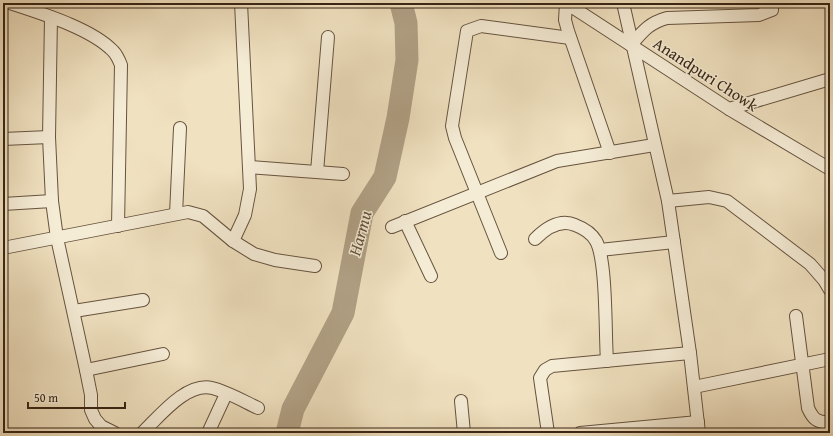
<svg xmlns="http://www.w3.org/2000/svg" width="833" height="436" font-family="'Gentium Book Plus',serif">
<rect width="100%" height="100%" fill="#f0e1c0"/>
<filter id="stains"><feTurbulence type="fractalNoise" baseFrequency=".005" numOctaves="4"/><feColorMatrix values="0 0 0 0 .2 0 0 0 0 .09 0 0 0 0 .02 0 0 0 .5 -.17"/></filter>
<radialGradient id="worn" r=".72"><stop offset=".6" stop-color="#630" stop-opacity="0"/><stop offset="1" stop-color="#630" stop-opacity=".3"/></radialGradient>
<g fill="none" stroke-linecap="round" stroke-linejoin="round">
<!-- river -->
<polyline stroke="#b1a186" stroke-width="23" points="287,433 293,409 343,313 362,213 385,177 398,118 407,60 406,23 401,3"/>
<!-- street casing -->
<g stroke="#66533f" stroke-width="14">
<g id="street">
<path d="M10,3C40,13 91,28 113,51C117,55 119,60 121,65L118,226"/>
<polyline points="623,3 668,201 690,353 699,433"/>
<polyline points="51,17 49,137 52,201 57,238 86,370 91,395 91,410 95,419 101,426 115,433"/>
<path d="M631,45C643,31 649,23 667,18L759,15L772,10V3"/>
<polyline points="729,109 830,79"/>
<polyline points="3,139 49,137"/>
<polyline points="610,153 568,31 565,20 566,3 729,109 830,169"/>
<polyline points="249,167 343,174"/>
<polyline points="317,172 328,37"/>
<polyline points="668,201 709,197 727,201 810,264 824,280 830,290"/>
<polyline points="3,204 52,201"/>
<polyline points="176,214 180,128"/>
<polyline points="405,221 431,276"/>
<polyline points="392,227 557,161 654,145"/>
<path d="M535,239C545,229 559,218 575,225C583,228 592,234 596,241C607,260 605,335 607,361"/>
<polyline points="233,241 245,215 250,189 241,3"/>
<polyline points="3,248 188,212 203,216 233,241 254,254 275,260 315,266"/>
<polyline points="600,250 674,242"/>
<polyline points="501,253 455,138 452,126 467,31 481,26 570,38"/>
<polyline points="74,311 143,300"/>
<path d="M796,316L808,408C813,419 817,423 830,422"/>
<polyline points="86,370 163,354"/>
<polyline points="694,387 830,359"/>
<polyline points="461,401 464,433"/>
<path d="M142,433C159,417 186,382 212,388C226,391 245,402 258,408"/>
<polyline points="208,433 226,394"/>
<polyline points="548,433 540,378 545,370 552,366 690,353"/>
<polyline points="580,433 698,422"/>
</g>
</g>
<!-- street -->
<use href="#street" stroke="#f5ecd6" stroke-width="12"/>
</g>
<g text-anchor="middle" stroke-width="3" stroke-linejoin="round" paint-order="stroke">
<!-- street labels -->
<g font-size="16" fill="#382414" stroke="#f5ecd6">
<text transform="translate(706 74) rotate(33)" y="6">Anandpuri Chowk</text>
</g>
<!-- water labels -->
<g font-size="17" font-style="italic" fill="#62503c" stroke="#f5ecd6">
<text transform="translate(360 233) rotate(-75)" y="6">Harmu</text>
</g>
</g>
<!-- margin -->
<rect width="833" height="436" fill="none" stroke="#f0e1c0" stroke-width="16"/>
<rect x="4" y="4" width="825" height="428" fill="none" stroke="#382414" stroke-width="2"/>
<rect x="8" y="8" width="817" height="420" fill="none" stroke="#382414"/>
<!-- scale -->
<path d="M28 402v6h97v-6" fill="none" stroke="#382414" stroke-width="2"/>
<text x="34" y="402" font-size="12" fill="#382414" stroke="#f5ecd6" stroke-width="3" paint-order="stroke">50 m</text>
<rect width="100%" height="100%" filter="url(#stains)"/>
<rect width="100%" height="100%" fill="url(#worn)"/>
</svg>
